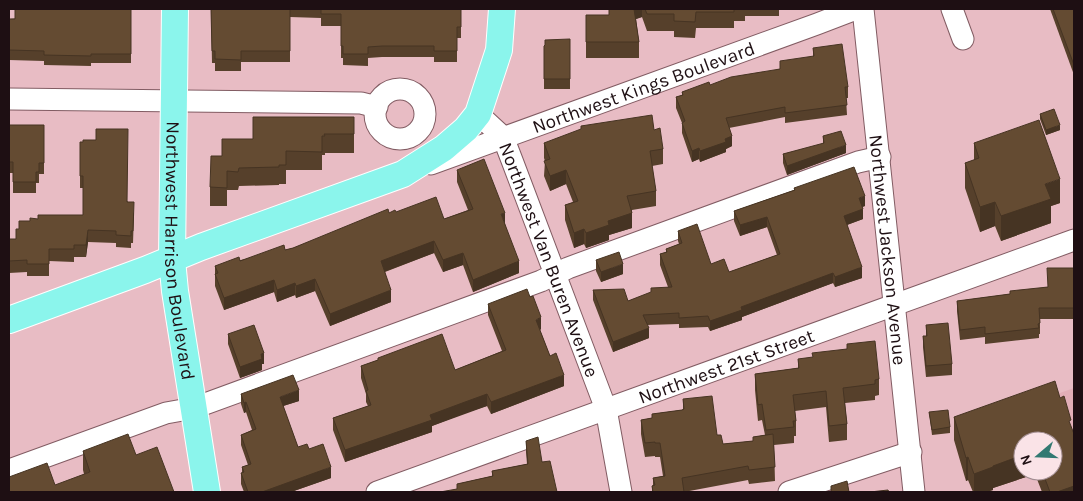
<svg xmlns="http://www.w3.org/2000/svg" width="1083" height="501" font-family="Karla,sans-serif">
<rect width="100%" height="100%" fill="#e8bcc4"/>
<!-- built -->
<polygon fill="#e2aeb7" points="1074,388 1074,441 1057,394"/>
<g fill="none" stroke-linecap="round" stroke-linejoin="round">
<!-- minor casing -->
<g stroke="#825c63" stroke-width="23">
<g id="minor">
<path id="s1" d="M863,9L914,492"/>
<polyline points="952,9 963,39"/>
<circle cx="400" cy="114" r="25"/>
<path d="M9,99C126,100 244,102 361,103L377,107"/>
<path id="s2" d="M478,114L503,137L513,163L606,409L621,492"/>
<path id="s3" d="M431,164L817,24L856,9"/>
<polyline points="9,470 166,413 194,408 541,281 568,268 858,162 880,157"/>
<path id="s4" d="M377,492L1074,240"/>
<polyline points="789,492 911,452"/>
</g>
</g>
<!-- major casing -->
<g stroke="#fff" stroke-width="28">
<g id="major">
<path id="s5" d="M175,9L172,260L175,291L207,492"/>
<polyline points="9,320 145,270 201,247 403,174 444,148 466,129 478,114 499,50 502,9"/>
</g>
</g>
<!-- minor -->
<use href="#minor" stroke="#fff" stroke-width="21"/>
<!-- major -->
<use href="#major" stroke="#8bf5ec" stroke-width="26"/>
</g>
<!-- wall -->
<g fill="#56402b" fill-rule="evenodd">
<polygon points="131,9 131,63 91,63 91,66 44,65 44,61 9,60 9,19"/>
<polygon points="211,9 461,9 461,38 457,38 457,62 434,62 434,57 382,57 368,58 368,66 343,65 343,58 341,58 341,26 321,26 321,18 290,17 290,62 241,62 241,71 215,71 215,63 212,63"/>
<polygon points="609,9 790,9 790,10 779,10 779,16 745,16 745,21 734,21 734,28 696,28 695,38 674,37 674,31 647,31 642,17 636,19 639,42 639,58 586,58 586,15 609,15"/>
<polygon points="1050,9 1074,9 1074,75"/>
<polygon points="570,39 570,89 544,89 544,46"/>
<polygon points="813,48 848,87 848,98 846,98 847,115 785,123 785,117 729,128 732,146 726,149 726,152 700,162 699,159 692,162 682,133 682,123 676,108 676,97 682,95 682,92 780,69 813,57"/>
<polygon points="1040,114 1060,130 1046,135 1040,119"/>
<polygon points="354,117 354,153 325,153 325,155 322,155 322,170 286,170 286,184 279,184 279,185 239,186 238,190 227,190 227,206 210,206 210,187 222,156 253,139"/>
<polygon points="9,125 44,125 44,174 39,174 39,183 36,183 36,193 13,193 13,173 9,173"/>
<polygon points="654,130 663,149 663,164 652,166 656,191 656,206 632,210 632,228 609,235 609,240 586,248 584,244 574,248 565,220 565,205 573,202 566,184 550,191 544,176 545,161 544,158 544,143"/>
<polygon points="823,136 846,153 787,175 783,163 783,154 823,144"/>
<polygon points="80,142 128,202 134,214 133,243 131,243 131,248 116,247 116,243 88,242 86,257 74,257 74,262 49,261 49,276 27,276 27,272 9,273 9,239 16,239 19,229 30,221 38,219 83,215 83,188 80,188"/>
<polygon points="974,143 1060,203 1051,206 1051,223 1001,241 995,226 980,232 965,188 965,163 974,160"/>
<polygon points="457,170 505,224 519,273 473,292 463,265 443,272 434,253 385,272 391,302 330,326 315,291 296,298 295,295 277,302 274,292 224,310 215,286 215,266 293,248 389,213 396,212 444,219 468,210 457,182"/>
<polygon points="794,188 865,206 862,207 863,219 847,225 862,278 835,287 833,283 742,317 742,320 710,331 708,327 679,328 679,324 647,325 649,338 613,352 593,300 593,290 628,301 668,287 660,265 660,254 666,252 666,249 679,244 678,241 678,231 711,264 729,272 777,255 767,227 740,236 734,221 734,211 794,190"/>
<polygon points="596,260 623,274 601,282 596,271"/>
<polygon points="1074,268 1074,319 1040,319 1040,334 1039,334 1039,338 985,344 985,337 960,340 957,311 957,301 1010,294 1048,287"/>
<polygon points="488,304 541,329 540,330 550,356 564,386 491,414 487,406 465,413 432,426 432,432 345,462 333,430 333,418 368,406 366,402 366,394 361,378 361,366 378,360 378,358 455,370 502,351 488,315"/>
<polygon points="926,325 952,364 952,375 926,377 923,347 923,336 926,336"/>
<polygon points="228,334 264,364 262,364 262,370 240,378 228,344"/>
<polygon points="847,344 879,379 879,395 875,396 875,400 845,403 847,424 847,440 829,442 826,407 795,411 796,421 796,436 794,436 794,443 774,445 775,481 749,484 748,480 684,492 652,492 652,486 653,485 653,478 663,476 660,457 655,457 655,456 645,457 641,434 641,420 652,418 652,414 682,410 683,409 683,399 717,435 723,444 753,441 753,437 765,435 762,420 758,421 755,390 755,374 798,368 798,359 812,358 847,349"/>
<polygon points="241,394 299,401 283,406 298,447 309,449 331,478 291,492 244,492 241,484 241,473 242,473 242,467 248,465 241,445 241,435 252,430 246,412 244,413 241,404"/>
<polygon points="929,412 950,427 950,433 932,435"/>
<path d="M954,417L1071,426L1074,492H1042L1035,474L993,488V490L986,492H973L968,480L966,481L954,440ZM1023,441H1053V471H1023Z"/>
<polygon points="526,441 542,462 457,489 457,484 492,476 492,471 527,464 526,452"/>
<polygon points="83,451 136,455 55,485 84,474 83,470"/>
</g>
<!-- shaded-wall -->
<g fill="#463423">
<polygon points="633,9 642,9 642,17 633,20"/>
<polygon points="1060,125 1060,130 1046,135 1046,130"/>
<polygon points="732,136 732,146 726,149 726,152 700,162 700,151 725,139"/>
<polygon points="846,145 846,153 787,175 787,166"/>
<polygon points="699,148 699,159 692,162 692,151"/>
<polygon points="566,170 566,184 550,191 550,176"/>
<polygon points="1060,179 1060,203 1051,206 1051,223 1001,241 1001,216 1045,184"/>
<polygon points="865,196 865,206 859,208 859,198"/>
<polygon points="995,202 995,226 980,232 980,207"/>
<polygon points="863,209 863,219 844,226 844,216"/>
<polygon points="505,213 505,225 501,214"/>
<polygon points="632,213 632,228 609,235 609,240 586,248 586,233 608,221"/>
<polygon points="767,217 767,227 740,236 740,225"/>
<polygon points="584,229 584,244 574,248 574,233"/>
<polygon points="88,230 88,242 86,257 86,245"/>
<polygon points="434,241 434,253 381,273 381,261"/>
<polygon points="463,253 463,265 443,272 443,260"/>
<polygon points="519,261 519,273 473,292 473,280"/>
<polygon points="623,264 623,274 601,282 601,272"/>
<polygon points="862,267 862,278 835,287 835,277"/>
<polygon points="833,273 833,283 742,317 742,320 710,331 710,321 741,307"/>
<polygon points="315,279 315,291 296,298 296,286"/>
<polygon points="274,280 274,292 224,310 224,298"/>
<polygon points="295,283 295,295 277,302 277,290"/>
<polygon points="391,290 391,302 330,326 330,314"/>
<polygon points="541,317 541,329 536,332 536,320"/>
<polygon points="649,328 649,338 613,352 613,342"/>
<polygon points="264,353 264,364 262,364 262,370 240,378 240,367 261,354"/>
<polygon points="564,375 564,386 491,414 491,402"/>
<polygon points="299,390 299,401 280,407 280,397"/>
<polygon points="487,394 487,406 432,426 432,432 345,462 345,450 430,415"/>
<polygon points="246,402 246,412 244,413 244,403"/>
<polygon points="1023,455 1023,471 1035,471 1035,474 993,488 993,490 986,492 974,492 974,474 993,466"/>
<polygon points="968,457 968,480 966,481 966,458"/>
<polygon points="331,467 331,478 291,492 262,492"/>
<polygon points="1074,486 1074,492 1057,492"/>
</g>
<!-- building -->
<g fill="#644b32" stroke="#463423">
<polygon points="15,9 131,9 131,54 91,54 91,56 44,55 44,51 9,50 9,19 15,19"/>
<polygon points="211,9 290,9 290,51 241,51 241,60 215,59 215,51 212,51"/>
<polygon points="321,9 461,9 461,27 457,27 457,51 434,51 434,46 382,46 368,47 368,54 343,54 343,46 341,46 341,14 321,14"/>
<polygon points="609,9 634,9 639,42 586,42 586,15 609,15"/>
<polygon points="645,9 734,9 734,12 696,12 695,22 674,21 674,14 647,14"/>
<polygon points="1053,9 1074,9 1074,65"/>
<polygon points="570,39 570,79 544,79 544,46 545,45 545,40"/>
<polygon points="842,44 848,87 845,87 847,105 785,113 785,107 726,118 732,136 725,139 726,142 700,151 699,148 692,151 682,123 685,121 676,97 683,95 682,92 709,82 710,85 731,77 780,69 780,61 814,56 813,48"/>
<polygon points="1054,109 1060,125 1046,130 1040,114"/>
<polygon points="652,115 654,130 660,128 663,149 650,151 656,191 627,196 632,213 608,221 609,225 586,233 584,229 574,233 565,205 578,201 566,170 550,176 544,161 550,159 544,143 581,129 581,126"/>
<polygon points="253,117 354,117 354,134 324,134 325,136 322,136 322,152 286,151 286,165 279,165 279,167 239,168 238,172 227,171 227,188 210,187 211,156 222,156 222,139 253,139"/>
<polygon points="1039,120 1060,179 1045,184 1051,199 1001,216 995,202 980,207 965,163 979,158 974,143"/>
<polygon points="9,125 44,125 44,163 39,163 39,172 36,172 36,182 13,182 13,162 9,162"/>
<polygon points="96,129 128,129 127,202 134,202 133,231 131,231 131,236 116,235 116,231 88,230 86,245 74,245 74,249 49,249 49,264 27,264 27,260 9,261 9,239 16,239 16,229 19,229 19,221 30,221 30,218 38,219 38,215 83,215 83,176 80,176 80,142 83,142 83,140 96,140"/>
<polygon points="841,131 846,145 787,166 783,154 824,143 823,136"/>
<polygon points="484,159 505,213 501,214 519,261 473,280 463,253 443,260 434,241 381,261 391,290 330,314 315,279 296,286 295,283 277,290 274,280 224,298 215,274 218,273 215,266 239,257 240,261 284,245 285,250 293,248 388,209 389,213 395,210 396,212 436,197 444,219 473,209 457,170"/>
<polygon points="854,167 865,196 859,198 863,209 844,216 862,267 835,277 833,273 741,307 742,310 710,321 708,316 679,318 679,313 643,315 649,328 613,342 593,290 624,289 628,301 651,292 651,288 672,287 660,254 667,252 666,249 682,243 678,231 697,224 711,264 724,259 729,272 780,254 767,217 740,225 734,211 795,190 794,188"/>
<polygon points="619,252 623,264 601,272 596,260"/>
<polygon points="1047,268 1074,268 1074,308 1039,308 1040,323 1038,324 1039,328 985,334 985,327 960,330 957,301 1010,294 1010,291 1048,287"/>
<polygon points="527,289 530,297 533,296 541,317 536,320 550,356 556,353 564,375 491,402 487,394 465,402 430,415 432,420 345,450 333,418 371,405 366,391 368,390 361,366 378,360 378,358 442,334 455,370 506,350 488,304"/>
<polygon points="948,323 952,364 926,366 923,336 927,336 926,325"/>
<polygon points="254,325 264,353 261,354 262,359 240,367 228,334"/>
<polygon points="875,341 879,379 875,380 875,384 843,388 847,424 829,426 826,391 793,395 796,421 793,421 794,427 766,430 762,404 758,405 755,374 799,368 798,359 813,357 812,353 847,349 847,344"/>
<polygon points="293,375 299,390 280,397 298,447 307,444 309,449 323,444 331,467 262,492 248,492 241,473 244,472 242,467 251,464 241,435 256,429 246,402 244,403 241,394"/>
<polygon points="1055,381 1060,398 1064,396 1071,420 1069,421 1074,434 1074,486 1057,492 1050,492 1042,471 1053,471 1053,441 1023,441 1023,455 993,466 993,467 974,474 968,457 966,458 954,417"/>
<polygon points="712,396 717,435 721,435 723,444 753,441 753,437 773,434 775,467 749,470 748,466 682,478 684,492 653,492 652,486 655,485 653,478 665,476 660,443 655,443 655,442 645,443 641,420 652,418 652,414 682,410 684,409 683,399"/>
<polygon points="948,410 950,427 932,430 929,412"/>
<polygon points="128,434 136,455 157,447 174,492 9,492 9,477 47,463 55,485 90,472 83,451"/>
<polygon points="538,437 542,462 550,461 557,492 440,492 457,489 457,484 493,476 492,471 528,464 526,441"/>
<polygon points="847,481 849,492 831,492 831,486"/>
<polygon points="888,490 889,492 870,492"/>
</g>
<g text-anchor="middle" stroke-width="5" stroke-linejoin="round" paint-order="stroke">
<!-- street labels -->
<g font-size="19" fill="#1e0f13" stroke="#fae3e7">
<text dy="7" stroke="none"><textPath href="#s3" startOffset="226">Northwest Kings Boulevard</textPath></text>
<text dy="7" stroke="none"><textPath href="#s1" startOffset="242">Northwest Jackson Avenue</textPath></text>
<text dy="7" stroke="none"><textPath href="#s5" startOffset="242">Northwest Harrison Boulevard</textPath></text>
<text dy="7" stroke="none"><textPath href="#s2" startOffset="165">Northwest Van Buren Avenue</textPath></text>
<text dy="7" stroke="none"><textPath href="#s4" startOffset="371">Northwest 21st Street</textPath></text>
</g>
</g>
<!-- border -->
<rect width="1083" height="501" fill="none" stroke="#1e0f13" stroke-width="20"/>
<!-- north arrow -->
<g transform="translate(1038 456) rotate(251)"><circle r="24" fill="#fae3e7" stroke="#a28e92"/>
<path d="M0-4L9 19L0 12L-9 19Z" fill="#327972"/>
<text y="-8" font-size="14" font-weight="bold" text-anchor="middle" fill="#1e0f13">N</text>
</g>
</svg>
